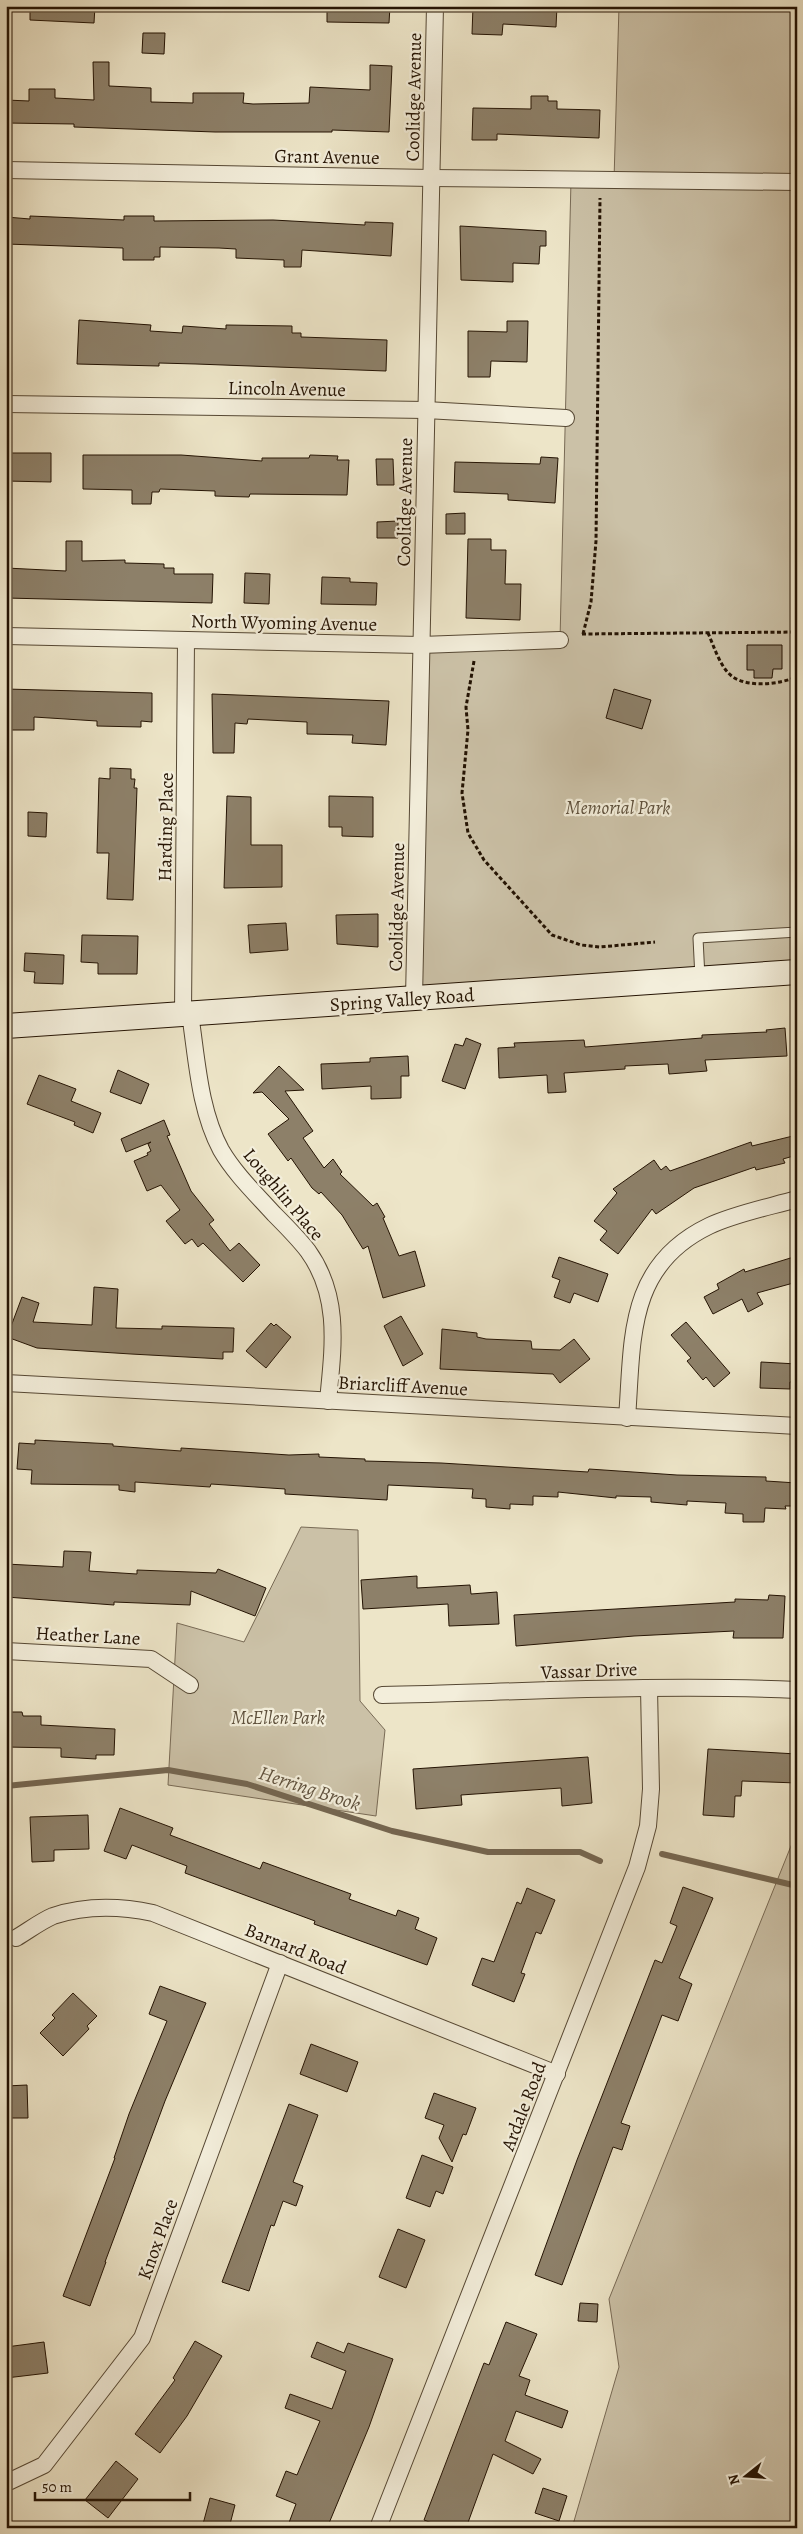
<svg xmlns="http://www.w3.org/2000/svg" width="803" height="2534" font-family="Alegreya,serif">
<rect width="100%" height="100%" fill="#ede5c8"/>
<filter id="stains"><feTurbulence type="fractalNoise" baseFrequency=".004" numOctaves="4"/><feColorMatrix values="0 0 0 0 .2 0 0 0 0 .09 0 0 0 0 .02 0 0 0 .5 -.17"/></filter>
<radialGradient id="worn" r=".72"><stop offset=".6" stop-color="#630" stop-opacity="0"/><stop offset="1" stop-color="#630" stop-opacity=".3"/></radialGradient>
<!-- green -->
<g fill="#cbc1a7" stroke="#786a55">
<polygon points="619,6 797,6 797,972 414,998 421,645 560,640 571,180 614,180"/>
<polygon points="301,1527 358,1530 360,1701 385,1730 376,1816 168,1785 177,1623 244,1642"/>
<polygon points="797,1831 797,2528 572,2528 619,2367 609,2299"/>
</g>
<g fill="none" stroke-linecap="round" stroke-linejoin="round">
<!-- stream -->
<g stroke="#746651" stroke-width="6">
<polyline points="6,1786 168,1770 247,1784 392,1831 488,1852 580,1852 600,1861"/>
<polyline points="662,1854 797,1886"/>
</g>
</g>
<!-- building -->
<g fill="#8d8069" stroke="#241303">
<polygon points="30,6 95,6 94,23 30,20"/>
<polygon points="327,6 390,6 389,23 327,22"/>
<polygon points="473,6 557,6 556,27 503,24 502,35 472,34"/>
<polygon points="143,33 165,33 164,54 142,53"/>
<polygon points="93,62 109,62 109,86 151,88 151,102 193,103 193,93 244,93 243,103 253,104 309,103 310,87 370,90 370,65 392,66 389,132 332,130 332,132 215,132 74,127 74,124 6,123 6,100 29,101 29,89 55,89 55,98 94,100"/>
<polygon points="531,96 548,96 548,101 557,101 557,109 600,110 599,138 497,134 497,140 472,140 473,108 531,109"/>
<polygon points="30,216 124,220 124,216 154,216 154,221 273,220 365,225 365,222 393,223 391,256 302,250 301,267 284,267 284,260 236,258 236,249 219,248 160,247 160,257 154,257 154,260 123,260 123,248 6,244 6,217 30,219"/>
<polygon points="460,226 546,231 546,246 540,246 539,264 513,263 513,282 461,280"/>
<polygon points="79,320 151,325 150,331 182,333 183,326 226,329 226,325 292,326 292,333 301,333 301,337 387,340 386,371 196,364 159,363 159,366 77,364"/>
<polygon points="507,321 528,321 527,362 491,361 490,377 468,377 468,331 507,332"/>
<polygon points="6,453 51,453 51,482 6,481"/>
<polygon points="83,455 181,455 262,461 262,458 309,458 310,455 338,456 337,460 349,460 347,495 250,494 249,497 215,496 215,491 160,489 159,492 152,492 151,504 132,504 132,490 83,489"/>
<polygon points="541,457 558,458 555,503 508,500 508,494 454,492 455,462 540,464"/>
<polygon points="376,459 393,459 394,485 377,485"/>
<polygon points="465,513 465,534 446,534 446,514"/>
<polygon points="398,521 398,538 377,538 377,522"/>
<polygon points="468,539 491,539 491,550 506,550 505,584 521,584 520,620 466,618"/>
<polygon points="66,541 82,541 82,561 125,560 125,563 164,564 164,568 174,568 174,574 213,574 212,603 6,598 6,568 66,571"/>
<polygon points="245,573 270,574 269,604 244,603"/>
<polygon points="322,577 350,578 350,582 377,583 376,605 321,604"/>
<polygon points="747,645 782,645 782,669 773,669 772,678 754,678 754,670 747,670"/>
<polygon points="6,689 152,693 152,722 141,721 141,727 97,726 97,721 34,717 34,730 6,730"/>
<polygon points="614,689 651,700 642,729 606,718"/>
<polygon points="212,694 389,701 386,745 352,743 353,735 307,734 307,722 248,719 247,724 235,723 234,753 213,753"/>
<polygon points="110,768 131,769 131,779 135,779 134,788 137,788 133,900 107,899 109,853 97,853 99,778 110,779"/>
<polygon points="227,796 251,797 251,845 282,845 282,887 224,888"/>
<polygon points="329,796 373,797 373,837 342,836 342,827 329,827"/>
<polygon points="28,812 47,813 46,837 28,836"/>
<polygon points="378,914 378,947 337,944 336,915"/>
<polygon points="286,923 288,950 250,953 248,925"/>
<polygon points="82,935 138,936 137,974 98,974 98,963 81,962"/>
<polygon points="25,953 64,955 63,984 34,983 35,972 24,971"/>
<polygon points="785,1028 787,1056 705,1060 707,1071 669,1074 668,1064 625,1066 625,1069 564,1073 566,1092 548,1093 547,1075 499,1078 498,1048 515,1047 514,1043 584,1040 585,1047 702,1038 702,1035 767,1032 766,1030"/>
<polygon points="466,1038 481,1044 465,1089 442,1081 455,1044 463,1046"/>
<polygon points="408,1056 409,1076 401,1076 401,1098 371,1099 371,1086 322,1089 321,1064 370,1062 370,1058"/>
<polygon points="279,1066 304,1090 285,1091 313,1131 303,1138 324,1168 333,1159 342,1172 340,1174 373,1206 377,1203 385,1217 383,1218 399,1256 415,1251 425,1286 383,1298 368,1246 363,1249 342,1215 321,1192 319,1194 312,1188 291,1158 288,1161 268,1134 289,1119 262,1092 253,1093"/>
<polygon points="118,1070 149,1084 141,1104 110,1092"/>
<polygon points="39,1075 76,1089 71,1101 101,1113 93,1133 74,1125 75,1122 27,1104"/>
<polygon points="164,1120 170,1135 167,1136 191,1191 214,1220 209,1224 230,1251 239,1243 260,1265 243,1282 203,1243 198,1247 192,1239 185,1244 166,1221 180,1210 161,1185 147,1191 134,1161 148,1155 147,1153 151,1151 148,1144 151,1142 126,1152 121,1139"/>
<polygon points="797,1135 797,1155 783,1159 785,1163 756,1170 755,1167 694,1188 656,1214 652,1209 618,1254 600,1240 607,1231 594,1221 617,1193 613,1189 654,1160 661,1170 666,1166 670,1171 751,1142 752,1146"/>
<polygon points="797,1256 797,1282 757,1293 763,1304 748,1312 742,1299 713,1314 704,1297 719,1289 717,1284 744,1269 745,1272"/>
<polygon points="559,1257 608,1274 598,1302 574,1293 570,1303 554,1297 560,1280 552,1277"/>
<polygon points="94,1287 118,1289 116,1328 162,1329 162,1326 234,1328 233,1352 223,1352 223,1359 131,1354 37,1348 7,1337 22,1297 39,1303 33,1322 92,1325"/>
<polygon points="401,1316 423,1354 403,1366 384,1326"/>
<polygon points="686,1322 730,1373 714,1387 706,1377 703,1380 687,1361 691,1358 671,1335"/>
<polygon points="271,1323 274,1326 276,1324 291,1337 266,1368 246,1351"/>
<polygon points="442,1329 477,1333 477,1337 486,1339 531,1341 532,1349 560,1350 574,1339 590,1359 560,1383 553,1374 440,1369"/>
<polygon points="761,1362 797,1364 797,1382 790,1382 790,1389 760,1388"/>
<polygon points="35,1440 113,1444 113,1446 181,1451 181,1448 289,1455 319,1454 319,1457 365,1459 365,1461 441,1463 588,1472 589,1469 677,1475 766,1477 766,1481 797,1483 797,1506 785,1506 786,1509 765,1508 764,1522 743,1522 743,1514 725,1513 726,1503 687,1501 687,1505 651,1502 651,1497 616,1496 616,1498 558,1492 558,1497 533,1496 533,1505 510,1504 510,1509 486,1507 486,1499 472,1498 473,1489 388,1485 387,1500 285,1494 285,1489 211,1484 210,1487 135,1482 135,1492 119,1490 119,1485 31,1484 32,1470 17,1469 19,1443 35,1444"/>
<polygon points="64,1551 91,1552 89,1571 137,1574 137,1570 216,1573 218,1569 266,1588 255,1616 191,1591 190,1605 114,1602 114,1605 6,1597 6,1564 63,1567"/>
<polygon points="417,1576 417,1588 470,1585 471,1594 497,1592 499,1624 449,1626 448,1604 363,1609 361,1580"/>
<polygon points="769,1595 785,1596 783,1638 733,1638 734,1631 634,1636 516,1646 514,1615 735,1602 735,1599 768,1600"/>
<polygon points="6,1712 22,1712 23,1716 41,1716 41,1725 115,1729 114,1755 96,1755 96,1759 61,1757 61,1748 6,1747"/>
<polygon points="708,1749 797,1754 797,1783 742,1781 741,1796 735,1796 734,1817 703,1815"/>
<polygon points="588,1757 592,1803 562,1806 561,1788 461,1795 462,1805 416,1809 413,1769"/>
<polygon points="120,1808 173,1828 170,1835 260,1869 263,1862 351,1894 349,1899 396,1916 398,1910 419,1918 415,1929 437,1938 427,1965 314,1924 315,1921 185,1873 187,1866 132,1845 126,1859 104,1851"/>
<polygon points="88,1815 89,1849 54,1850 54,1861 32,1862 30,1817"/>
<polygon points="683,1887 713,1898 679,1978 692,1984 678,2021 662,2015 621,2123 630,2126 622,2150 613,2147 562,2285 535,2275 577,2160 655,1960 662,1963 677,1926 670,1923"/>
<polygon points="527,1888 555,1900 541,1934 536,1932 521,1973 525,1974 514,2002 472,1985 482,1958 494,1962 517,1902 521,1904"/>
<polygon points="160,1986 206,2003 165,2101 105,2262 106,2262 90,2306 63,2296 115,2158 114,2158 129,2114 167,2021 149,2014"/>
<polygon points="73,1993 97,2016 87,2026 89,2029 63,2056 40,2033 55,2018 52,2015"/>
<polygon points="311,2044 358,2062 347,2092 300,2074"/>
<polygon points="27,2085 28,2118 6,2118 6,2086"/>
<polygon points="434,2093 476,2108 466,2135 463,2134 452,2162 439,2138 444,2125 425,2118"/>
<polygon points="289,2104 318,2115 293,2182 303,2186 296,2206 283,2201 274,2226 271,2225 249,2291 222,2282"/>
<polygon points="422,2155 453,2167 443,2194 436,2191 430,2207 406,2198"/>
<polygon points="398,2229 425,2240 406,2288 379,2277"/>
<polygon points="580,2303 598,2304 597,2322 578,2321"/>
<polygon points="506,2322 537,2334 519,2376 530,2380 525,2395 568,2411 562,2428 516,2411 505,2441 541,2459 533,2474 493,2454 466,2528 445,2528 424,2520 484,2363 489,2365"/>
<polygon points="195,2341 222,2356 187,2416 160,2453 135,2434 175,2380 173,2378"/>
<polygon points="44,2342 48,2373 6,2378 6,2347"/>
<polygon points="317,2342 344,2353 348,2343 393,2359 369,2427 327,2528 287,2528 296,2504 276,2496 286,2471 297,2475 320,2421 285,2408 290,2394 332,2409 346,2371 311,2357"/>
<polygon points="116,2461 138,2479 108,2518 85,2500"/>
<polygon points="543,2488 567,2496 559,2521 535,2513"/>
<polygon points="210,2498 235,2505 229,2528 203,2524"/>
</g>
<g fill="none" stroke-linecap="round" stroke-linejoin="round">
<!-- lane casing -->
<g stroke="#564834" stroke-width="11">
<polyline id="lane" points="700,978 698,938 797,932"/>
</g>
<!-- street casing -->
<g stroke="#564834" stroke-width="18">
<g id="street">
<polyline points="6,170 431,178 797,182"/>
<polyline points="6,404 426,410 566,418"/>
<polyline points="6,636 421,645 560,640"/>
<polyline points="414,998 435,6"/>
<polyline points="183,1014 186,640"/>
<path d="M190,1014C197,1059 199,1109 221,1150C235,1174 256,1194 274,1214C286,1226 298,1238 308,1251C341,1297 333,1348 328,1401"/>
<polyline points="6,1383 797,1426"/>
<path d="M627,1418C633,1340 626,1266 709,1226C734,1214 769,1207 797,1199"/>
<polyline points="6,1651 151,1659 190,1685"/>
<path d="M382,1695C520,1692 659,1684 797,1690"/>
<path d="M16,1938C28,1931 41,1921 53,1916C86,1905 120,1906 153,1913L557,2074"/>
<polyline points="6,2483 44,2465 142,2338 280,1963"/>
<polyline points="378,2528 637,1867 648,1826 651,1789 649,1688"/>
</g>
</g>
<!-- secondary casing -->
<g stroke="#241303" stroke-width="26">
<polyline id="secondary" points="6,1026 797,972"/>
</g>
<!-- path -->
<g stroke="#241303" stroke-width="3" stroke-dasharray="4 2.5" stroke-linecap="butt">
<path d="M708,633C714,646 720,668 733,677C750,688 779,684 797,677"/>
<polyline points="582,634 797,632"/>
<polyline points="583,634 591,602 596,541 600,198"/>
<polyline points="474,661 466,707 468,730 462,793 468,833 484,860 552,935 581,945 600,947 655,942"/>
</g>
<!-- lane -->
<use href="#lane" stroke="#f3eedb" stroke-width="9"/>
<!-- street -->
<use href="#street" stroke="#f3eedb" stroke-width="16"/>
<!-- secondary -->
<use href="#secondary" stroke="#f3eedb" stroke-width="24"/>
</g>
<g text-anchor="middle" stroke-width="4.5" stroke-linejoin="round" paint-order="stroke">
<!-- street labels -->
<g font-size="19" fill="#241303" stroke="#f3eedb">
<text transform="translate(413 97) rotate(-89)" y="7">Coolidge Avenue</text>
<text transform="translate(327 156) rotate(1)" y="7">Grant Avenue</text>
<text transform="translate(287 388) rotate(1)" y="7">Lincoln Avenue</text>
<text transform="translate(404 502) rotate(-89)" y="7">Coolidge Avenue</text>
<text transform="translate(284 622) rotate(1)" y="7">North Wyoming Avenue</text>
<text transform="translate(165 827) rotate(-89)" y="7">Harding Place</text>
<text transform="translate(396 907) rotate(-89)" y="7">Coolidge Avenue</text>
<text transform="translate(402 999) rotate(-4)" y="7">Spring Valley Road</text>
<text transform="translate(284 1194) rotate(50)" y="7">Loughlin Place</text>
<text transform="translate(403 1385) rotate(3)" y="7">Briarcliff Avenue</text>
<text transform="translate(88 1635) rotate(3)" y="7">Heather Lane</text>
<text transform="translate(589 1670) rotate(-2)" y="7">Vassar Drive</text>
<text transform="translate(296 1948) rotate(22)" y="7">Barnard Road</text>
<text transform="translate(523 2106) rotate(-69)" y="7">Ardale Road</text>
<text transform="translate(157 2239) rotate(-70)" y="7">Knox Place</text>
</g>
<!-- park labels -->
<g font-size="19" font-style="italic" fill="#5e503c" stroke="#f3eedb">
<text x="618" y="814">Memorial Park</text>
<text x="278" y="1724">McEllen Park</text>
</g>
<!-- water labels -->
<g font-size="20" font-style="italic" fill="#60523e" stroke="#f3eedb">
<text transform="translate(310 1788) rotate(18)" y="7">Herring Brook</text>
</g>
</g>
<!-- margin -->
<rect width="803" height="2534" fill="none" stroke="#ede5c8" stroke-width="25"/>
<rect x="8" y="8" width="788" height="2519" fill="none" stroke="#241303" stroke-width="2.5"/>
<rect x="12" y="12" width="778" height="2509" fill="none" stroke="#241303"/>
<!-- north arrow -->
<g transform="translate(746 2476) rotate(253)" stroke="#f3eedb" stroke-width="4" paint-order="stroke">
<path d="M0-4L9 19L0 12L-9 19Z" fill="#241303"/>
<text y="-8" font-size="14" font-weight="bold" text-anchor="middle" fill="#241303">N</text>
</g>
<!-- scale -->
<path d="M35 2492v8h155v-8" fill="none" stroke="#241303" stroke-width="2.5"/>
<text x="42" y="2492" font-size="15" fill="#241303" stroke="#f3eedb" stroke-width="4" paint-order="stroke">50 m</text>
<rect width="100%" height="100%" filter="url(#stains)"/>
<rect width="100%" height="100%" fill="url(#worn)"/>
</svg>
